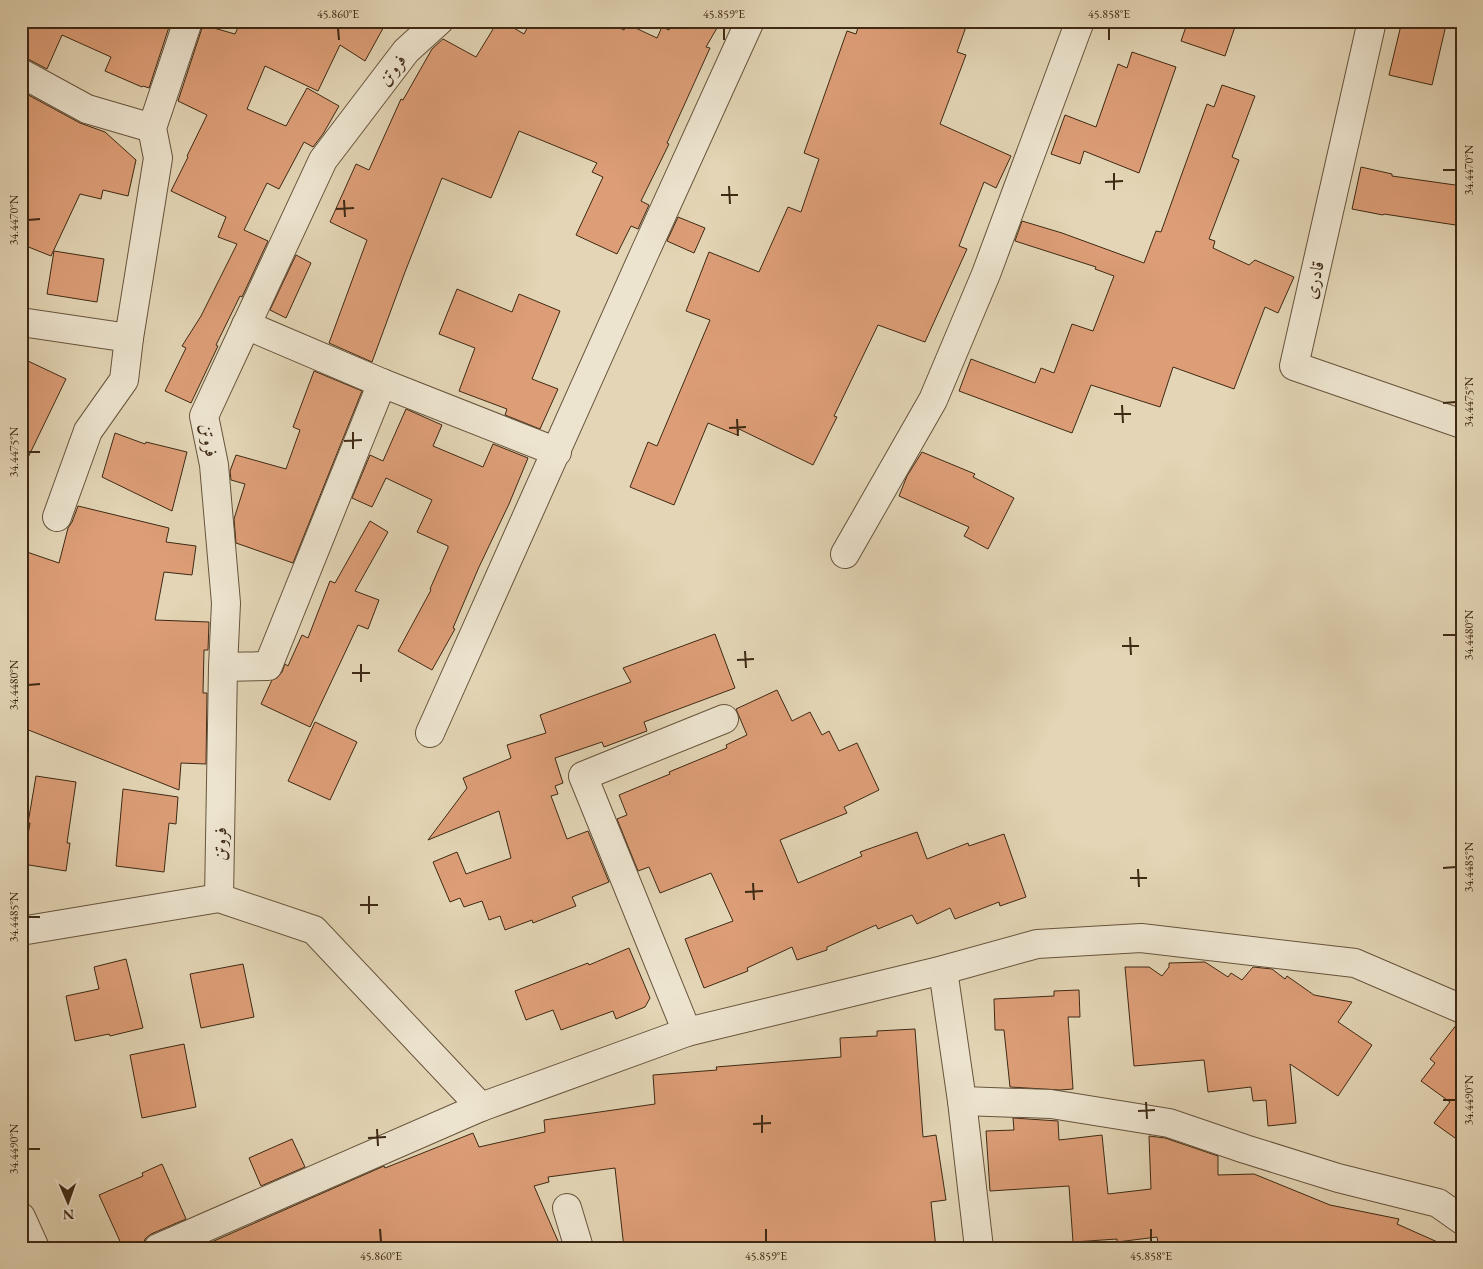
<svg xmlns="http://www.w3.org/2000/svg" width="1483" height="1269" font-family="'EB Garamond',Amiri,serif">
<rect width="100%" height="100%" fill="#e3d5b5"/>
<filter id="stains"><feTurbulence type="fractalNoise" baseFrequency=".004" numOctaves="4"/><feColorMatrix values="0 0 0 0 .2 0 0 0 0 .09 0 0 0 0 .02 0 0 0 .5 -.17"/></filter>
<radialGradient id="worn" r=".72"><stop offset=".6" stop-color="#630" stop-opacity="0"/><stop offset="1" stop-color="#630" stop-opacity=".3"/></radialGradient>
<!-- building -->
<g fill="#dd9e77" stroke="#3e2914">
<polygon points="21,21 171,21 149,88 143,86 142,87 105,71 111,57 62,35 47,69 28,59 21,57"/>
<polygon points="241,21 387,21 365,61 340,45 318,91 265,66 247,109 286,126 307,88 339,106 323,134 313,147 304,142 279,189 267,183 244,230 268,241 242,297 240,296 216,345 218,346 191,403 165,391 186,348 182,346 201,316 237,244 218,237 226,217 171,191 188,157 187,156 207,115 178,101 203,25 235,34"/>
<polygon points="498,21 502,21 524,34 531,21 605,21 624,30 627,24 657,38 662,27 669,30 674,21 721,21 706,47 710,48 667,143 669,144 641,201 649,205 638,229 631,226 617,254 576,235 603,177 592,172 597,163 519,131 491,198 442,178 405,272 372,362 329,343 367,240 330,222 356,164 369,170 401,99 403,100 432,49 443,39 476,57"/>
<polygon points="860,21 968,21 957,52 966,55 940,124 1011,156 996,188 984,182 959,246 967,249 925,342 878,325 834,416 837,417 813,465 739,429 737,435 708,423 674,505 630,487 648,442 657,446 710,320 686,311 709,252 759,272 788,207 801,212 819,159 804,153 847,31 856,34"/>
<polygon points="1188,21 1237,21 1225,56 1181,41"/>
<polygon points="1402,21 1430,21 1446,25 1432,85 1389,75"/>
<polygon points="1132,52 1176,67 1139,173 1084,151 1080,164 1051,154 1065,115 1096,127 1118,64 1127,68"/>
<polygon points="1222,85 1255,96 1232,157 1239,160 1209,239 1215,241 1213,248 1249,265 1255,260 1294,277 1278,313 1265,307 1234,389 1173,367 1160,407 1091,385 1072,433 959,391 971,359 1035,383 1041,368 1054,373 1072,324 1093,331 1114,276 1095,269 1096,267 1015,241 1022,221 1062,233 1144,263 1156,231 1161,232 1207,104 1214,107"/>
<polygon points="21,91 80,123 105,132 136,160 128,196 103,190 101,199 80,194 51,256 21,244"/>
<polygon points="1361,167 1392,174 1392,176 1462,186 1462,226 1384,214 1383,215 1352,209"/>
<polygon points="678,217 705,228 694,253 667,241"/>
<polygon points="54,251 104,259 97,302 47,294"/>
<polygon points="296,255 311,263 286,318 270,310"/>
<polygon points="457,289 512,312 519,294 560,311 532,379 558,389 540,429 505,415 507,409 459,391 475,348 439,334"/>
<polygon points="28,361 66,379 21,472 21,375"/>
<polygon points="314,371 362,391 293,563 236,543 234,519 245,484 231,480 230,471 236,455 286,469 300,430 293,427"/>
<polygon points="406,409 442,425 433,446 483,467 493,444 528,458 509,504 479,567 453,628 455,629 432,670 398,651 431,590 430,589 448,548 448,546 417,532 432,500 386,478 372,507 352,498 370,455 383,461"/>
<polygon points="115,433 145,444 146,442 187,452 172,511 102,477"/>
<polygon points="922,452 975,474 973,477 1014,498 988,549 964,536 969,527 899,496 907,476"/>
<polygon points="78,506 169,528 166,542 196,546 192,575 164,572 155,620 209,622 208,650 204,650 203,693 207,693 206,764 181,763 179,790 21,727 21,550 59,563 68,528 72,522"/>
<polygon points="370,521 388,532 355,591 379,600 368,629 358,625 310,727 261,704 272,680 277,678 282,672 285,664 288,666 302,635 308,638 330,581 335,583"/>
<polygon points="715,634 735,688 644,722 647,731 604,747 602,742 555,758 563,783 555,786 558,794 551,796 567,839 588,831 609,882 572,897 576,906 533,923 532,920 505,930 500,916 489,920 482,901 464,907 460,898 450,902 433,862 457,852 466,874 511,858 499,811 428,840 467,788 463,778 511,758 507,745 546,733 540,715 631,682 623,668"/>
<polygon points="777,690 792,721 810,712 822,735 829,731 839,751 857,743 879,790 844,807 847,813 780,840 798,883 862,856 860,852 917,832 927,859 968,843 969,846 1004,834 1026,897 1000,906 999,902 955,919 950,908 917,924 912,915 878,929 876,925 827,947 827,950 797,960 792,947 747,968 748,971 704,988 685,939 733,921 711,873 660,893 649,867 638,871 617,819 627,815 619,795 670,774 669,772 727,748 726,745 747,735 736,709"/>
<polygon points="315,722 357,742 330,800 288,781"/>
<polygon points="36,776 76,782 67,843 70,843 66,871 23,864 30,823 28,823"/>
<polygon points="123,789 178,797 176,824 169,823 164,872 116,866"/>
<polygon points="629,948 650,998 645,1007 616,1019 613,1011 561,1030 553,1010 526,1020 515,991 588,963 589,965"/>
<polygon points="126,959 143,1028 110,1036 109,1034 75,1041 66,996 99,989 94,967"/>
<polygon points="1205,962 1228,977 1231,973 1242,980 1253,967 1272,969 1285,979 1287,976 1314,995 1352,1002 1338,1022 1372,1045 1338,1096 1290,1064 1296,1123 1268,1126 1266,1100 1253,1101 1251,1087 1208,1092 1204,1060 1134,1066 1125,967 1149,967 1162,976 1169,967 1169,963"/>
<polygon points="243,964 254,1017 201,1028 190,974"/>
<polygon points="1079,990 1080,1017 1068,1017 1073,1089 1060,1090 1010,1087 1004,1030 995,1030 994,999 1054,996 1054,991"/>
<polygon points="1457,1024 1462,1024 1462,1143 1434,1123 1450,1102 1421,1081 1435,1063 1430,1059"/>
<polygon points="915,1029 923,1137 936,1135 946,1200 931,1202 936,1248 624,1248 615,1168 548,1177 549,1182 534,1186 561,1248 198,1248 384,1166 385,1168 473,1133 479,1147 545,1132 544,1120 655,1104 653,1075 717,1070 716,1067 841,1057 840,1038 877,1036 877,1031"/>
<polygon points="184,1044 196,1107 142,1118 130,1055"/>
<polygon points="1013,1118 1058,1121 1059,1140 1102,1135 1108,1194 1151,1189 1149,1136 1165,1138 1218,1156 1218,1175 1254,1174 1330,1205 1399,1219 1397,1224 1451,1248 1159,1248 1157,1237 1117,1242 1117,1239 1073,1242 1069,1186 990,1191 986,1131 1014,1130"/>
<polygon points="292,1139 305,1167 261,1186 249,1158"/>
<polygon points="162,1164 186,1219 151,1234 145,1239 143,1248 123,1248 99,1195 143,1176 142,1173"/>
</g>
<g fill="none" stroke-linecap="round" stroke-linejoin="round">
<!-- minor casing -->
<g stroke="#67543c" stroke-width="30">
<g id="minor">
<polyline points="1372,21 1294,366 1462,424"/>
<polyline points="21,73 87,109 152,128"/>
<polyline points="21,322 129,338"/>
<polyline points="246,325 382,383 557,452"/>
<polyline points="57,517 88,431 124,380 129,338 158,158 152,128 188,21"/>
<polyline points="845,554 933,400 986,274 1080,21"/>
<polyline points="223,667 268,666 382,383"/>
<polyline points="430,733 645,252 750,21"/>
<polyline points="219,898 223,667 226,603 214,465 204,416 323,160 406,51 439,21"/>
<polyline points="21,931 219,898 314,930 481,1107"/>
<polyline points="943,970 962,1101 979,1248"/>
<polyline points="687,1032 583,776 724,719"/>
<polyline points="962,1101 1051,1104 1169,1123 1245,1149 1338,1178 1438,1203 1462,1220"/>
<polyline points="567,1208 579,1248"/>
<polyline points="21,1217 35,1248"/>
<polyline points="158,1248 481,1107 687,1032 943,970 1037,944 1141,938 1355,963 1462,1009"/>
</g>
</g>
<!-- minor -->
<use href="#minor" stroke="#ede4cf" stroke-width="28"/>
</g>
<!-- ticks -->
<path fill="none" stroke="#3e2914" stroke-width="2" d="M338,28L339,40M724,28V40M1109,28V40M1443,170H1456M1114,173V190M1105,182L1123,181M729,186L730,204M721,195H738M344,200L345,217M336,209L354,208M28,220L40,219M1443,403L1456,402M1122,405L1123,423M1114,414H1131M737,419L738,436M729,428L746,427M353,432V449M344,441L362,440M28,452H40M1443,635H1456M1130,637L1131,655M1122,646H1139M745,651L746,668M737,660L754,659M361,664V682M352,673H370M28,685L40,684M1443,868L1456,867M1138,869L1139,887M1130,878H1147M753,883L754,900M745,892L763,891M369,896V914M360,905H378M28,917H40M1443,1100H1456M1146,1102L1147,1119M1138,1111L1155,1110M762,1115V1133M753,1124L771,1123M377,1129L378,1146M368,1138L386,1137M28,1149H40M380,1229L381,1242M766,1229V1242M1151,1229V1242"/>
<g text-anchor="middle" stroke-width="5" stroke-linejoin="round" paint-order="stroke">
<!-- street labels -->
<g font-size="18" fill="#3e2914" stroke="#ede4cf">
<text transform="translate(392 70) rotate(-53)" y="6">فروتن</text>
<text transform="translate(1314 280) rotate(-77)" y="6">قادری</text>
<text transform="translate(209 440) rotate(79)" y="6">فروتن</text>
<text transform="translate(220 844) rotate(-89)" y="6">فروتن</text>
</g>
</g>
<!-- margin -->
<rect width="1483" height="1269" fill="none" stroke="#e3d5b5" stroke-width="55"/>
<!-- north arrow -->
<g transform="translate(68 1202) rotate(178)" stroke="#ede4cf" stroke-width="4" paint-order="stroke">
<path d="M0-4L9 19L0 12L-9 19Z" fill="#3e2914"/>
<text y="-8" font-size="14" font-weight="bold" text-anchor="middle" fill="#3e2914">N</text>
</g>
<rect x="28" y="28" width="1428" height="1214" fill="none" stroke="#3e2914" stroke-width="2"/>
<g font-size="12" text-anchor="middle" fill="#3e2914">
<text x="338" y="18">45.860°E</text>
<text x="724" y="18">45.859°E</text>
<text x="1109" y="18">45.858°E</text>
<text transform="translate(1469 170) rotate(-90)" y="4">34.4470°N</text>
<text transform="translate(14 220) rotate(-90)" y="4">34.4470°N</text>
<text transform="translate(1469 402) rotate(-90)" y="4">34.4475°N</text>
<text transform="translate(14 452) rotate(-90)" y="4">34.4475°N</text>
<text transform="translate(1469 635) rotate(-90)" y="4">34.4480°N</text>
<text transform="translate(14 685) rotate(-90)" y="4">34.4480°N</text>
<text transform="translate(1469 867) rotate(-90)" y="4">34.4485°N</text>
<text transform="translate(14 917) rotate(-90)" y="4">34.4485°N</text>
<text transform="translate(1469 1100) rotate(-90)" y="4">34.4490°N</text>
<text transform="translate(14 1149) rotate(-90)" y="4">34.4490°N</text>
<text x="381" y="1260">45.860°E</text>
<text x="766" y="1260">45.859°E</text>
<text x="1151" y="1260">45.858°E</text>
</g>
<rect width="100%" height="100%" filter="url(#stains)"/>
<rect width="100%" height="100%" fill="url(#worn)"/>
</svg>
